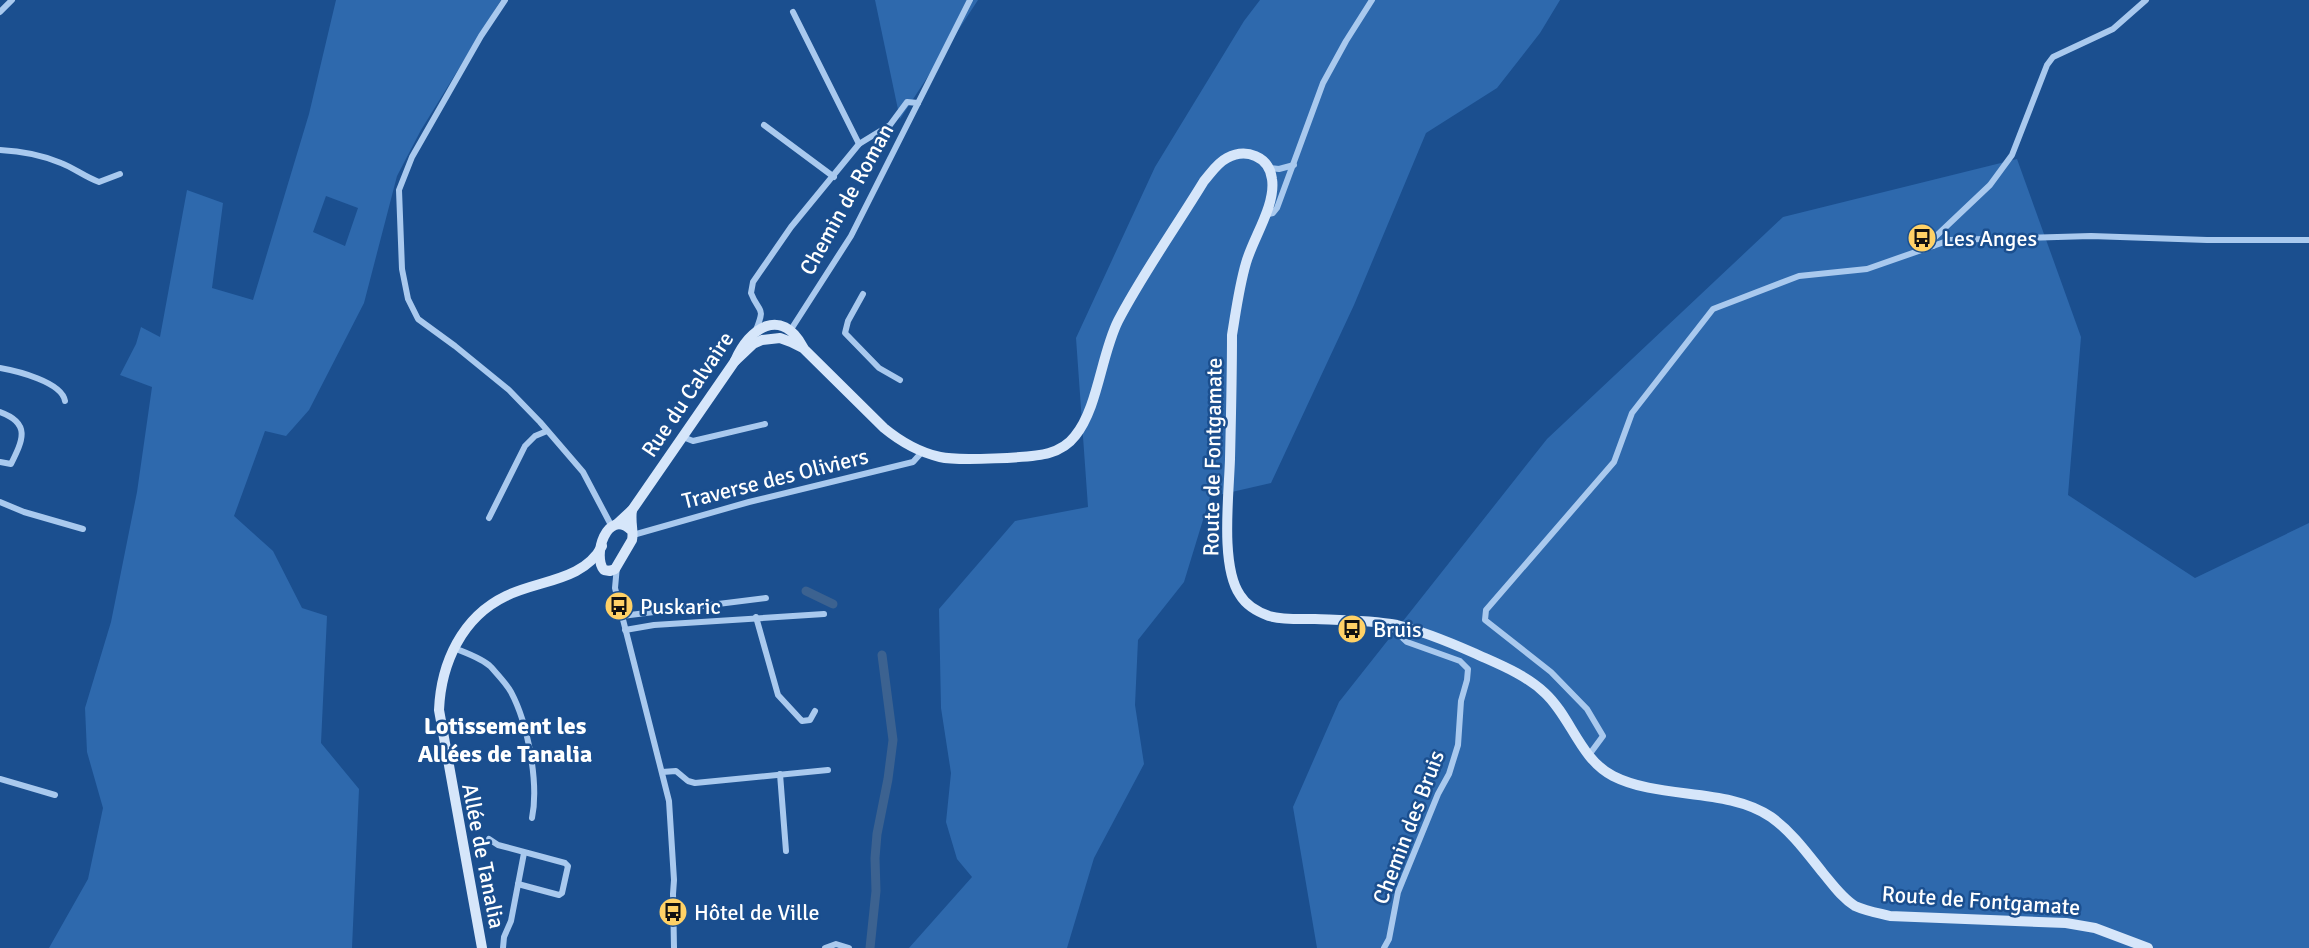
<svg xmlns="http://www.w3.org/2000/svg" width="2309" height="948" font-family="Signika,sans-serif">
<rect width="100%" height="100%" fill="#1b4f8f"/>
<!-- green -->
<g fill="#2e69ad" fill-rule="evenodd">
<path d="M336,0H501L421,130L397,176L364,303L309,410L286,436L265,431L234,516L273,551L302,608L327,616L321,743L359,789L352,948H49L88,879L103,808L87,752L85,708L111,622L137,492L152,387L120,375L136,344L141,327L160,337L187,190L223,203L212,288L253,300L309,114ZM326,196L358,208L345,246L313,232Z"/>
<polygon points="875,0 978,0 900,119"/>
<polygon points="1260,0 1560,0 1540,33 1497,88 1426,133 1354,305 1271,483 1210,497 1184,582 1138,640 1135,705 1144,764 1094,858 1067,948 909,948 972,877 957,859 946,822 951,773 941,708 939,609 1015,521 1088,507 1076,338 1155,167 1244,21"/>
<polygon points="2017,159 2081,337 2068,495 2195,578 2309,523 2309,948 1317,948 1293,807 1339,702 1547,439 1783,217"/>
</g>
<g fill="none" stroke-linecap="round" stroke-linejoin="round">
<!-- canal -->
<g stroke="#3c6290" stroke-width="9">
<polyline points="806,591 833,604"/>
<polyline points="870,948 876,891 875,858 877,834 888,779 893,740 882,655"/>
</g>
<!-- street -->
<g stroke="#a9c9ee" stroke-width="6">
<polyline points="505,0 481,36 412,157 399,190 402,269 408,299 418,319 455,346 509,390 540,422 583,472 611,525"/>
<polyline points="0,12 12,0"/>
<polyline points="793,12 859,144"/>
<polyline points="764,125 834,177"/>
<path d="M0,150C20,151 42,155 61,163C74,168 85,177 99,182L120,174"/>
<polyline points="1269,168 1279,169 1294,165"/>
<polyline points="1265,215 1273,213 1277,208 1323,83 1346,41 1372,0"/>
<polyline points="1933,246 1933,239 1990,185 2012,155 2047,65 2053,57 2113,29 2146,0"/>
<polyline points="863,294 848,321 845,333 879,368 900,380"/>
<path d="M756,330C766,305 759,314 751,293L753,282L791,227L859,144L890,125L907,102L918,103"/>
<polyline points="790,331 851,236 970,0"/>
<path d="M0,368C17,371 62,382 65,401"/>
<path d="M0,412C31,423 23,440 11,464L0,462"/>
<polyline points="683,437 693,441 765,424"/>
<polyline points="0,502 24,512 83,529"/>
<polyline points="489,518 525,446 535,436 547,431"/>
<polyline points="633,535 749,502 913,462 922,452"/>
<polyline points="617,566 615,588 669,801 674,880 673,894 674,948"/>
<polyline points="622,616 766,598"/>
<polyline points="756,617 778,695 802,721 810,720 815,711"/>
<polyline points="625,630 654,625 824,614"/>
<path d="M454,648C466,653 482,658 491,667C498,675 506,683 511,692C528,724 539,783 532,818"/>
<polyline points="1589,755 1603,736 1587,709 1551,672 1485,620 1486,610 1614,462 1632,413 1713,309 1799,276 1867,269 1950,240 2091,236 2207,240 2309,240"/>
<polyline points="662,772 676,771 688,781 695,783 828,770"/>
<polyline points="780,774 786,851"/>
<polyline points="0,779 55,795"/>
<polyline points="489,839 498,845 565,863 568,866 562,893 559,895 518,884"/>
<polyline points="503,948 504,937 511,921 524,853"/>
<polyline points="825,948 836,944 849,948"/>
<polyline points="1384,948 1389,939 1398,892 1438,794 1449,774 1458,745 1461,701 1467,680 1468,669 1460,661 1407,642 1390,626"/>
</g>
<!-- secondary -->
<g stroke="#d6e6fa" stroke-width="10">
<path d="M735,361L753,344L762,340L780,338L791,342L803,348L884,428C901,442 918,452 940,457C957,461 1033,458 1049,453C1059,450 1069,444 1075,436C1098,408 1101,355 1118,321C1143,273 1176,227 1204,181C1211,173 1217,163 1227,158C1246,148 1269,156 1272,179C1276,205 1253,238 1246,263C1239,287 1236,311 1232,335C1232,376 1231,417 1230,459C1229,494 1220,566 1240,595C1246,605 1258,612 1269,616C1284,620 1300,619 1315,619C1342,620 1370,620 1397,625C1423,631 1449,642 1474,653C1498,664 1525,674 1545,693C1571,717 1580,759 1613,776C1660,800 1727,787 1771,817C1792,832 1807,853 1823,873C1833,885 1842,898 1855,906C1866,911 1878,913 1890,916L2066,923L2095,928L2148,948"/>
<path d="M617,524L632,510L735,361C749,328 781,306 803,347"/>
<path d="M631,530C607,508 592,556 604,570L610,571L615,569L632,540C634,532 630,522 632,510"/>
<path d="M482,948L439,710C441,663 462,617 506,596C538,580 584,581 602,546"/>
</g>
</g>
<!-- icons -->
<defs>
<g id="bus-disc" transform="scale(1.5)"><circle r="9.5" fill="#ffd166" stroke="#1b4f8f"/><path d="M-5-6H5V4H4V6H2V4H-2V6H-4V4H-5ZM-3.5-4V0h7V-4ZM-3.5 1.2v1.5H-2V1.2ZM2 1.2v1.5H3.5V1.2Z" fill="#111"/></g>
</defs>
<g fill-rule="evenodd">
<use href="#bus-disc" x="1922" y="238"/>
<use href="#bus-disc" x="619" y="606"/>
<use href="#bus-disc" x="1352" y="629"/>
<use href="#bus-disc" x="673" y="912"/>
</g>
<g text-anchor="middle" stroke-width="5" stroke-linejoin="round" paint-order="stroke">
<!-- street labels -->
<g font-size="22" fill="#fff" stroke="#1b4f8f">
<text transform="translate(846 199) rotate(-61)" y="8">Chemin de Roman</text>
<text transform="translate(687 394) rotate(-56)" y="8">Rue du Calvaire</text>
<text transform="translate(1212 457) rotate(-89)" y="8">Route de Fontgamate</text>
<text transform="translate(775 478) rotate(-14)" y="8">Traverse des Oliviers</text>
<text transform="translate(1408 827) rotate(-69)" y="8">Chemin des Bruis</text>
<text transform="translate(484 856) rotate(79)" y="8">Allée de Tanalia</text>
<text transform="translate(1981 900) rotate(4)" y="8">Route de Fontgamate</text>
</g>
<!-- poi labels -->
<g font-size="22" fill="#fff" stroke="#1b4f8f" text-anchor="start">
<text x="1943" y="246">Les Anges</text>
<text x="640" y="614">Puskaric</text>
<text x="1373" y="637">Bruis</text>
<text x="694" y="920">Hôtel de Ville</text>
</g>
<!-- neighbourhood labels -->
<g font-size="24" font-weight="bold" fill="#fff" stroke="#1b4f8f">
<text x="505" y="734">Lotissement les<tspan x="505" dy="28">Allées de Tanalia</tspan></text>
</g>
</g>
</svg>
